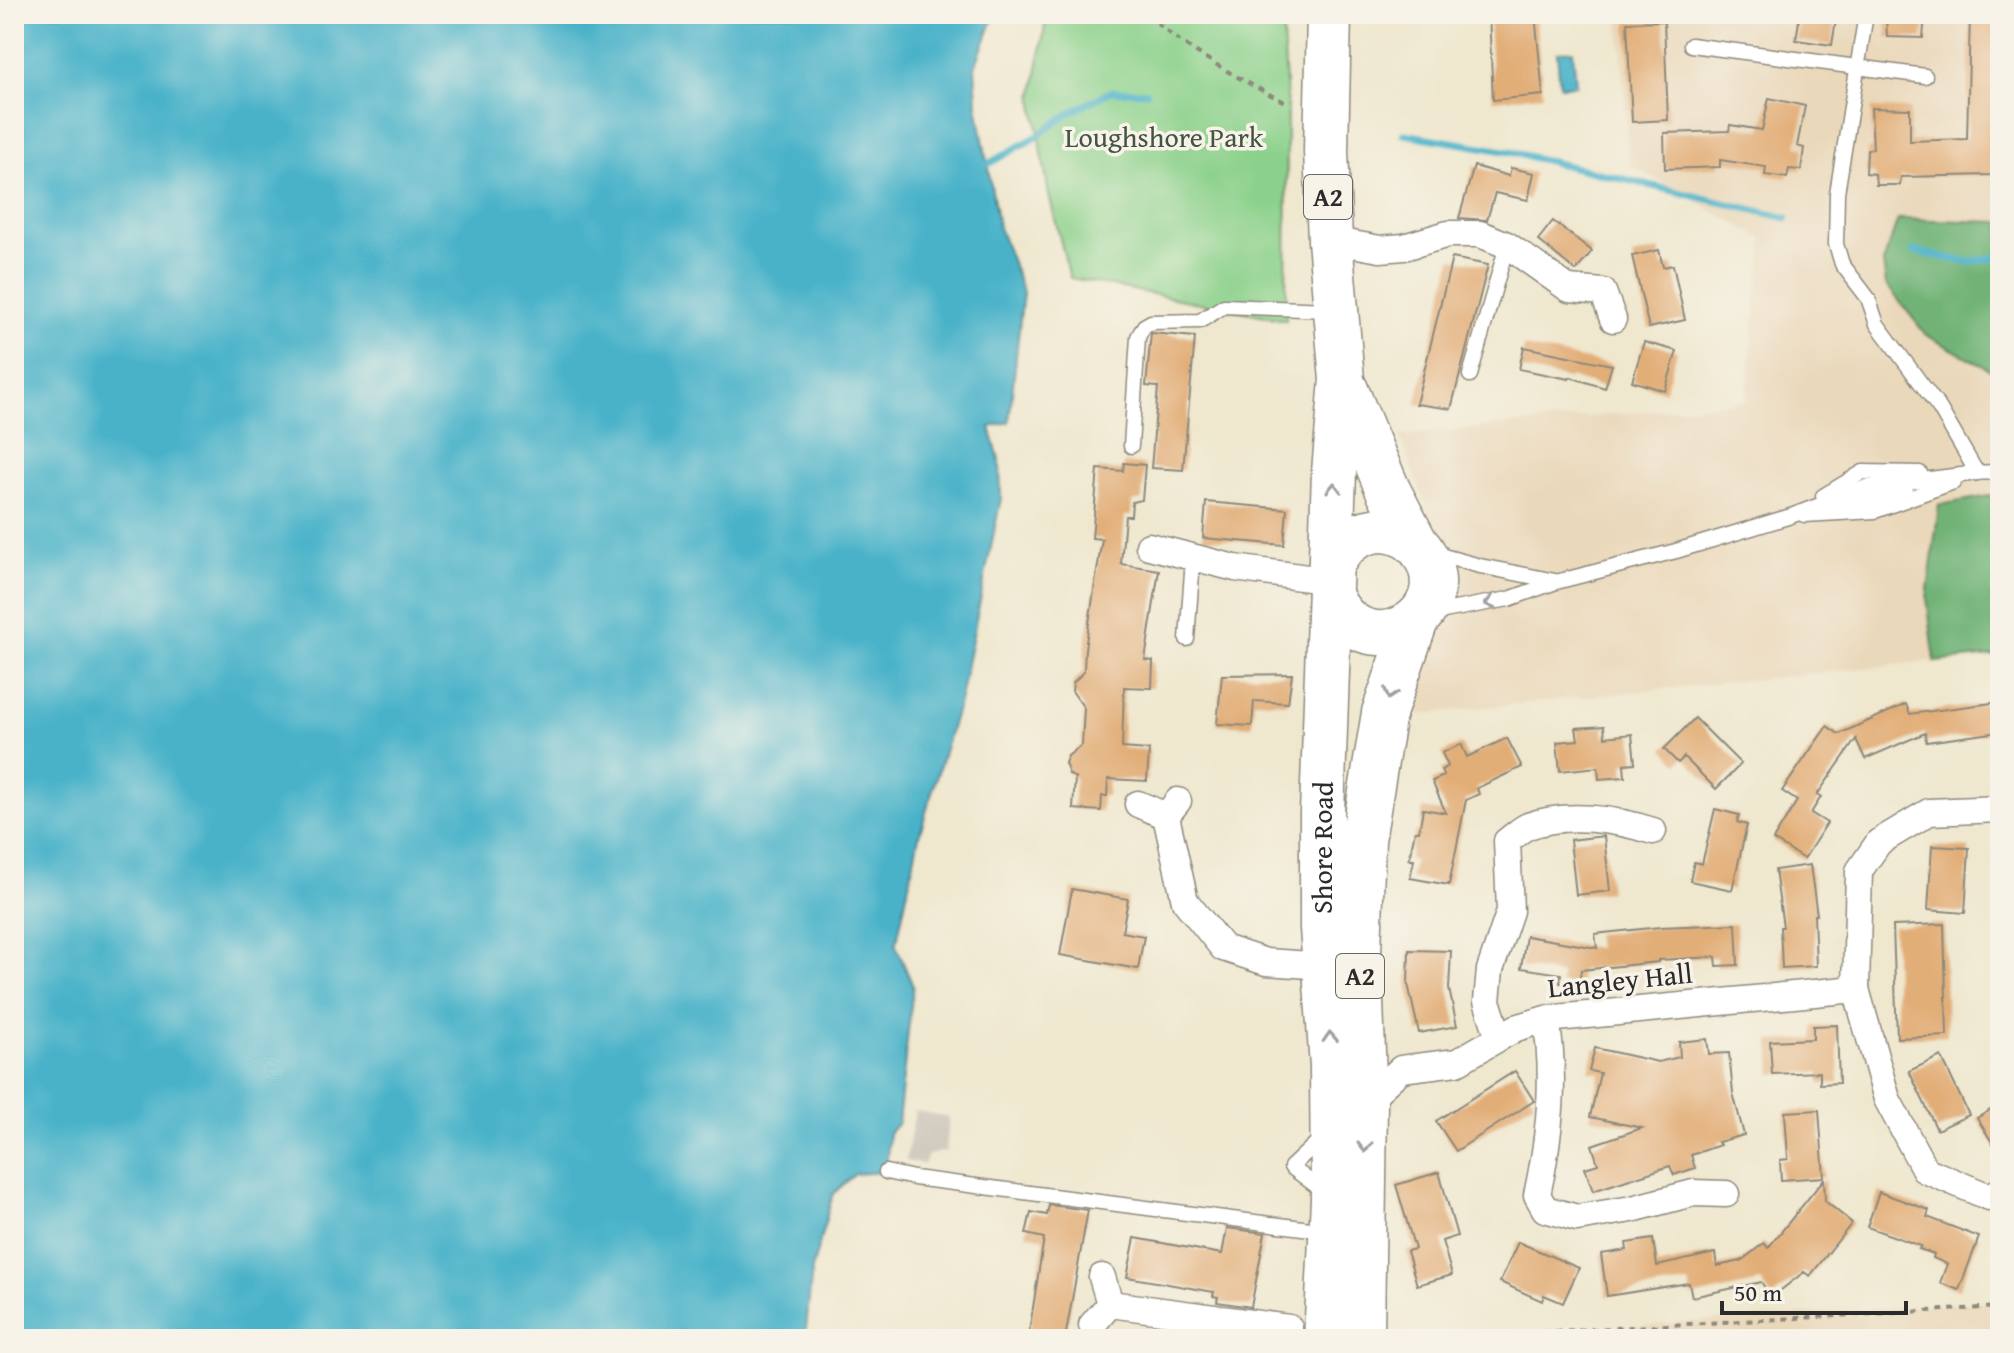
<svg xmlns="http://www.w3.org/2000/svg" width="2014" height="1353" font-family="'Gentium Book Plus',serif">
<rect width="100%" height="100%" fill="#f7f3e8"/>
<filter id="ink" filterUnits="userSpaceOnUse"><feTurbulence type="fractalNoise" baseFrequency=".0125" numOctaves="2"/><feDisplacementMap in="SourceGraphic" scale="16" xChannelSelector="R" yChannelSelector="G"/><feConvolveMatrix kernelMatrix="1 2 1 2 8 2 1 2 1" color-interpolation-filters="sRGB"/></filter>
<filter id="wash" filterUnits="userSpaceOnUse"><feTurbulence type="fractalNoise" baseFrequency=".006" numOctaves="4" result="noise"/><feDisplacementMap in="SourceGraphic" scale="32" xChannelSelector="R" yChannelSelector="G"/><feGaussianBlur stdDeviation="1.8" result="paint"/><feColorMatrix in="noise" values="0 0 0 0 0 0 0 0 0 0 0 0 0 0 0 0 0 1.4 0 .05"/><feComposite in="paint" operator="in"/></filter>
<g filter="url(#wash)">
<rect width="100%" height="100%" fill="#efe7ce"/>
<!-- built -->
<g fill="#ead8ba">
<polygon points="1619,14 2000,14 2000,654 1400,716 1457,590 1400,436 1746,401 1763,239 1629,164"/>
<polygon points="2000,1300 2000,1339 1458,1339"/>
</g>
<!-- industrial -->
<polygon fill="#cac3b8" points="915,1111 949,1117 946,1151 928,1155 924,1164 906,1161"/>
<!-- green -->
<polygon fill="#8cd18b" stroke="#5c7e5b" stroke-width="2" points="1047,14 1282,14 1287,103 1286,320 1070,278 1049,195 1033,98"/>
<!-- forest -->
<g fill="#71b377" stroke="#4e6f51" stroke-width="2">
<polygon points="1898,219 2000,222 2000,375 1926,335 1886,284 1883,263"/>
<polygon points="2000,494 2000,655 1935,662 1927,598 1939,505"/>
</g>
<!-- water -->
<g fill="#4ab2c9" stroke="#3a6e7a" stroke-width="2">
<polygon points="14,14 995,14 975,67 977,105 998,225 1023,292 1009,422 990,427 1000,464 1001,498 960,698 919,836 896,946 913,986 898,1123 889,1133 886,1172 855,1174 833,1194 812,1269 805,1339 14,1339"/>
<polygon points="1573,50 1576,85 1560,86 1557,52"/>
</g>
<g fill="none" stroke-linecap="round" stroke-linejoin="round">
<!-- stream -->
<g stroke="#4ab2c9" stroke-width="7">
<polyline points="1404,134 1510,152 1787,218"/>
<polyline points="988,164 1036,137 1068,114 1111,91 1147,92"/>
<polyline points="1913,251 1967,262 2000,257"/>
</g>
</g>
<g id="blocks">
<!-- building -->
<g fill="#e2ae78">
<polygon points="1489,14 1535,14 1543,95 1493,100"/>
<polygon points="1800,14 1837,14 1832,45 1796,40"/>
<polygon points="1886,14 1925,14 1923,38 1887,37"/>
<polygon points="1970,14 2000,14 2000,161 1992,162 1992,175 1901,177 1900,185 1876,185 1875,174 1866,173 1867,150 1873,149 1871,108 1910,109 1910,141 1967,139"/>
<polygon points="1664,21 1668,120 1632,122 1627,22"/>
<polygon points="1769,98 1805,106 1797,146 1804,148 1801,170 1789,169 1787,178 1765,175 1766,167 1720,160 1720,167 1665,169 1664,133 1729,131 1730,125 1762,130"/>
<polygon points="1474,166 1509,176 1511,168 1534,173 1528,200 1495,193 1487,220 1459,218"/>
<polygon points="1553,221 1592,251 1576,271 1538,240"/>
<polygon points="1659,250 1663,267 1673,265 1685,320 1649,328 1632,256"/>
<polygon points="1452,258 1488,265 1451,409 1416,404"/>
<polygon points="1151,333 1195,337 1183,470 1151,468 1158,387 1146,386"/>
<polygon points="1644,342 1677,351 1665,391 1632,381"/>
<polygon points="1524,347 1612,365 1605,388 1570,377 1569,379 1519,369"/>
<polygon points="1124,463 1145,465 1142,500 1132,502 1131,516 1125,516 1121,564 1159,570 1145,660 1153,661 1152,688 1124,687 1122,748 1149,750 1147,781 1108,779 1107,796 1102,796 1101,811 1073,809 1075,778 1069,774 1065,763 1068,756 1082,745 1084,708 1072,691 1073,683 1084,671 1085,649 1102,539 1092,538 1098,469 1123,471"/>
<polygon points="1206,502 1287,509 1284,545 1203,538"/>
<polygon points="1292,674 1288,703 1254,701 1252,726 1217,724 1222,675"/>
<polygon points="2000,702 2000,732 1926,742 1925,733 1865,759 1856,739 1817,795 1821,797 1811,813 1827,823 1804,859 1773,840 1797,801 1782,791 1827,726 1839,734 1906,704 1910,714"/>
<polygon points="1695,718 1741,764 1716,789 1684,757 1678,763 1664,749"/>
<polygon points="1604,726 1605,737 1632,734 1635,763 1624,764 1625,777 1599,779 1598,767 1560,771 1557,742 1578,740 1576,728"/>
<polygon points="1507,738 1522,767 1477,788 1479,794 1466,800 1449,885 1410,878 1414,860 1409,859 1415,831 1419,831 1423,809 1446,813 1432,781 1444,776 1441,770 1448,766 1442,753 1461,744 1467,757"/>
<polygon points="1715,809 1739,815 1737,822 1747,825 1732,890 1690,881 1694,862 1702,864"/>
<polygon points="1604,836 1610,891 1576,895 1570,840"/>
<polygon points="1932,846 1969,848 1965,913 1928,910"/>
<polygon points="1810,865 1817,915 1814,915 1816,966 1782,968 1780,927 1783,927 1775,870"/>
<polygon points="1072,889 1128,899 1122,932 1144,936 1138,969 1060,955"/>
<polygon points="1736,924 1738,965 1717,966 1716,957 1658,960 1658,962 1581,970 1579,986 1560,983 1561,974 1521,968 1526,936 1597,948 1595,934 1660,927"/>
<polygon points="1944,924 1947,1036 1897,1038 1893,926"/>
<polygon points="1409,950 1451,951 1449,989 1457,1026 1419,1033 1408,984"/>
<polygon points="1837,1025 1839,1083 1820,1084 1820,1072 1772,1074 1770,1041 1813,1039 1813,1026"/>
<polygon points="1707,1039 1709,1054 1729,1053 1733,1093 1744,1135 1718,1142 1720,1145 1691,1155 1695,1168 1674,1175 1670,1166 1593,1191 1585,1168 1598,1164 1592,1145 1642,1128 1590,1117 1600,1073 1589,1071 1595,1048 1658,1062 1680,1057 1679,1042"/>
<polygon points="1941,1056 1969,1115 1937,1130 1909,1071"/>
<polygon points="1515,1071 1534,1101 1456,1151 1436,1121"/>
<polygon points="2000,1104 2000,1155 1977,1118"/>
<polygon points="1819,1110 1824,1177 1781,1180 1780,1160 1788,1159 1785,1112"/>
<polygon points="1439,1172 1457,1236 1442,1241 1452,1275 1417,1285 1407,1251 1415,1249 1396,1185"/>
<polygon points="1824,1179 1825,1201 1852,1223 1810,1276 1804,1272 1772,1297 1761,1282 1692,1297 1689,1283 1607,1296 1601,1254 1627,1250 1626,1243 1653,1239 1657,1266 1715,1253 1717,1266 1741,1261 1764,1243 1768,1248"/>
<polygon points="1879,1192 1929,1210 1927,1217 1979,1237 1959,1290 1940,1283 1947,1264 1933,1258 1934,1254 1919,1249 1921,1246 1867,1227"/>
<polygon points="1049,1205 1088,1210 1065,1339 1028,1339 1044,1238 1026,1234 1031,1212 1047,1215"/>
<polygon points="1227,1228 1265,1233 1251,1307 1217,1302 1218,1297 1213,1296 1214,1292 1127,1277 1135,1238 1222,1254"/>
<polygon points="1518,1242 1579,1268 1563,1303 1544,1295 1542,1301 1500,1282"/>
</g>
</g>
</g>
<g filter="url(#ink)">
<use href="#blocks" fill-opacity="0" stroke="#8d897c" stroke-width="2"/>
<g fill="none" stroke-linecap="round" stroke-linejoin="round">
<!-- lane casing -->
<g stroke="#8d897c" stroke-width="17">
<g id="lane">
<polyline points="1866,14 1837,193 1836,244 1842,264 1868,298 1877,324 1940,409 1977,473"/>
<polyline points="1691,45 1925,76"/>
<polyline points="1470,375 1507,245"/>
<polyline points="1131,446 1138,337 1144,326 1151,322 1200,321 1224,306 1330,310"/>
<polyline points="1968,473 2000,472"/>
<polyline points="1823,496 1863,472 1920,473"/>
<polyline points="1841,506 1906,491"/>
<polyline points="1804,515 1875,511 1954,482"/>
<polyline points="1432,553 1480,566 1555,581"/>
<polyline points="1433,613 1509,599 1556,582 1676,551 1791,516 1867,487 1977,473"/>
<polyline points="1187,639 1193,559"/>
<polyline points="1325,1135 1291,1167 1327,1194"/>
<polyline points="886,1172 914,1178 1326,1231"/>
</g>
</g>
<!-- street casing -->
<g stroke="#8d897c" stroke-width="29">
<g id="street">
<polyline points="1330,240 1380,249 1404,247 1448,234 1480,234 1507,245 1569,289 1603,292 1613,319"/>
<polyline points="1149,546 1235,568 1330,581"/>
<polyline points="1178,801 1166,816 1185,901 1223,948 1266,962 1326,966"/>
<polyline points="1138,804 1166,816"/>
<polyline points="2000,809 1929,812 1879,842 1859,871 1856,989 1887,1099 1925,1170 1989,1197 2000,1191"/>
<path d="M1546,1019C1556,1078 1550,1136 1537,1195L1545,1209L1577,1218L1632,1209L1693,1193L1726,1194"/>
<path d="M1499,1038L1487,1001L1490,970L1510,911L1507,841C1514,836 1521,829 1528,826C1567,812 1615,819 1653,831"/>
<polyline points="1365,1102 1401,1069 1457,1062 1516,1028 1546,1019 1856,989"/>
<polyline points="1110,1304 1289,1328"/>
<polyline points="1092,1325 1110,1304 1102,1277"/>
</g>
</g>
<!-- highway casing -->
<g stroke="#8d897c" stroke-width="47">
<g id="highway">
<polyline points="1346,390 1388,490 1416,544"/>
<path d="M1330,595C1363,673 1463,617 1424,554C1416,540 1400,531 1384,530C1358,530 1342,544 1331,566"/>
<path id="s1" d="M1326,1339L1333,1199L1332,1066L1322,928V814L1334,472L1342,380L1330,240L1326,151L1329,14"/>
<polyline points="1362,1339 1365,1102 1359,952 1363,840 1384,713 1416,620"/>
</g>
</g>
<!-- path -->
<g stroke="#8d897c" stroke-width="4" stroke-dasharray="6 6" stroke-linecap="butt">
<path d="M1149,14C1170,41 1253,87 1287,103"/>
<polyline points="1411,1339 2000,1307"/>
</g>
<!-- lane -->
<use href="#lane" stroke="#fff" stroke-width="14"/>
<!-- street -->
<use href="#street" stroke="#fff" stroke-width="26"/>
<!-- highway -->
<use href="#highway" stroke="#fff" stroke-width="44"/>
</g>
<!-- one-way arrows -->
<defs><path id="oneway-chevron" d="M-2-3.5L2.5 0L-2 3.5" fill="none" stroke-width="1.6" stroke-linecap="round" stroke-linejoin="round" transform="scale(2)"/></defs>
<g stroke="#a0a0a0">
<use href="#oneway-chevron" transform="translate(1334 488) rotate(-89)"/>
<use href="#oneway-chevron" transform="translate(1490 603) rotate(167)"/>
<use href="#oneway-chevron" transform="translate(1390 694) rotate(109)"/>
<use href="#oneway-chevron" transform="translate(1330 1037) rotate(-93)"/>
<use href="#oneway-chevron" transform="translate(1365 1147) rotate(90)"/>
</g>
</g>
<g text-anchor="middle" stroke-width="7" stroke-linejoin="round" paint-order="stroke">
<!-- shield labels -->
<g fill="#f7f3e8" stroke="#686764" stroke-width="2">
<rect x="1304" y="175" width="48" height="44" rx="6"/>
<rect x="1336" y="954" width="48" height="44" rx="6"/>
</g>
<g font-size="26" font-weight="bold" fill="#2b2b2b">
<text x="1328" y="206">A2</text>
<text x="1360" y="985">A2</text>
</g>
<!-- park labels -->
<g font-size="28" fill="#435443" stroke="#f7f3e8">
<text x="1164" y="147">Loughshore Park</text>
</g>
<!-- street labels -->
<g font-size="28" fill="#2b2b2b" stroke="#f7f3e8">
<text dy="10" stroke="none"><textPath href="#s1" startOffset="492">Shore Road</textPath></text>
<text transform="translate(1620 980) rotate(-6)" y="10">Langley Hall</text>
</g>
</g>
<!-- margin -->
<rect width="2014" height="1353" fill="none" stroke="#f7f3e8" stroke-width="48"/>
<!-- scale -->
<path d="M1722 1301v12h184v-12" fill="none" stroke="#2b2b2b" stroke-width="4"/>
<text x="1734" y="1301" font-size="24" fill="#2b2b2b" stroke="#f7f3e8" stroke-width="6" paint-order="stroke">50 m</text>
</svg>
